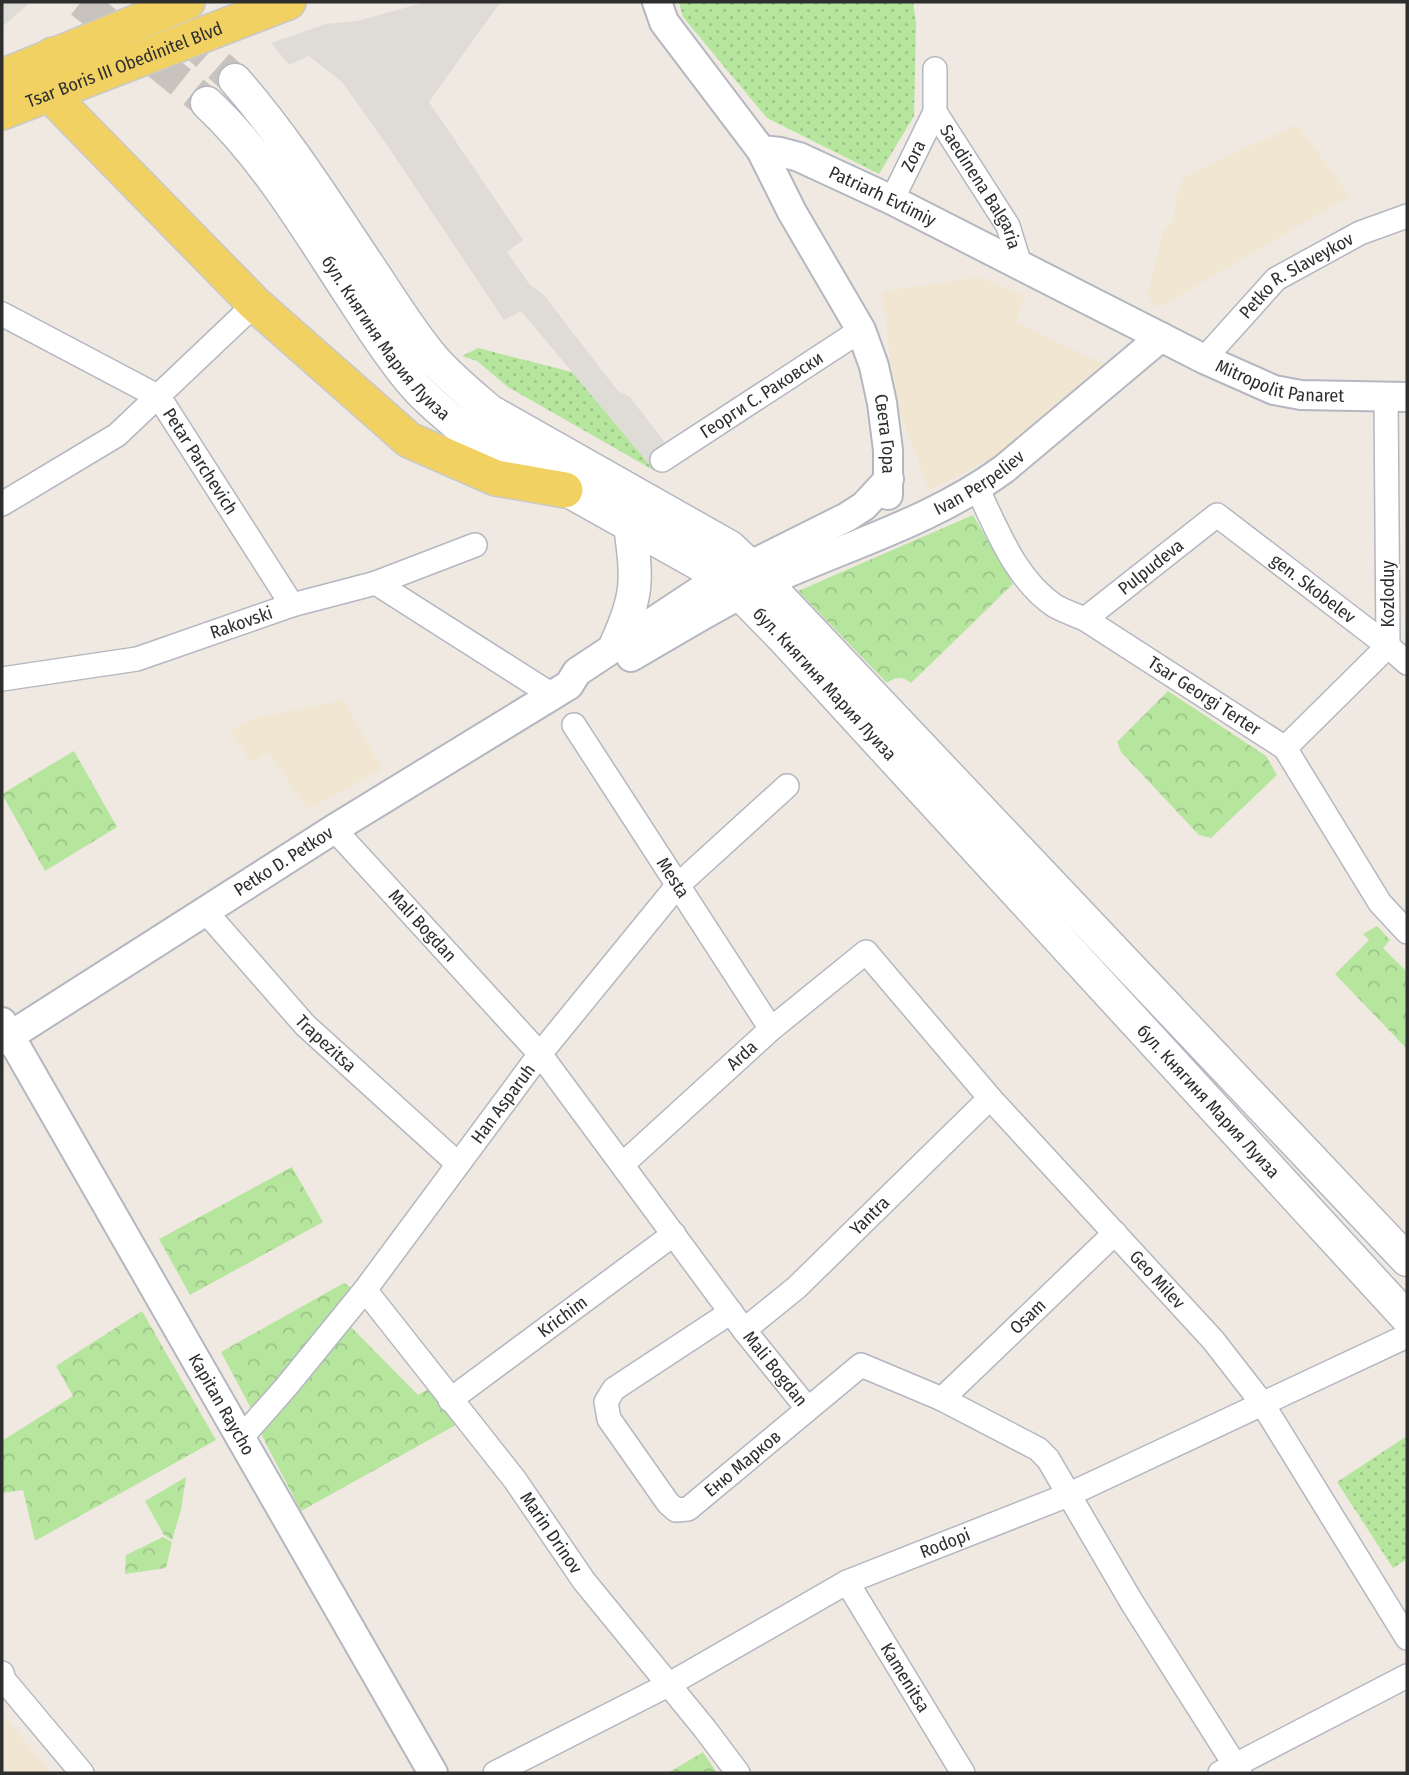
<svg xmlns="http://www.w3.org/2000/svg" width="1409" height="1775" font-family="'Fira Sans Condensed',sans-serif">
<defs>
<pattern id="grass-dots" width="8" height="8" patternUnits="userSpaceOnUse" patternTransform="scale(1.75)"><rect width="8" height="8" fill="#b6e59e"/><path d="M2 2h.1M6 6h.1" fill="none" stroke="#9dc588" stroke-width="1.8" stroke-linecap="round"/></pattern>
<pattern id="park-crowns" width="20" height="18" patternUnits="userSpaceOnUse" patternTransform="scale(1.75)"><rect width="20" height="18" fill="#b6e59e"/><path d="M2 6a3 3 0 1 1 6 0M12 15a3 3 0 1 1 6 0" fill="none" stroke="#9dc588"/></pattern>
</defs>
<rect width="100%" height="100%" fill="#efe9e1"/>
<!-- education -->
<g fill="#f0e6d1">
<polygon points="1297,124 1350,196 1162,306 1153,305 1148,295 1163,231 1174,220 1176,198 1184,177"/>
<polygon points="977,277 1025,295 1016,322 1112,368 1012,448 929,490 896,402 882,292"/>
<polygon points="344,700 382,769 308,810 268,752 251,763 231,731 251,719"/>
<polygon points="2,1714 51,1773 2,1773"/>
</g>
<!-- grass -->
<g fill="url(#grass-dots)">
<polygon points="679,2 913,2 916,23 914,116 879,174 767,118 683,17"/>
<polygon points="478,348 572,372 655,471 508,387 477,361 462,356"/>
<polygon points="1407,1436 1407,1559 1393,1568 1337,1482"/>
</g>
<!-- park -->
<g fill="url(#park-crowns)">
<path d="M973,515L1013,584L911,683C902,676 896,677 887,683L798,591Z"/>
<polygon points="1168,691 1266,756 1277,775 1211,838 1199,835 1121,752 1117,742"/>
<polygon points="74,751 117,827 45,871 2,794"/>
<polygon points="1377,926 1390,940 1383,948 1407,972 1407,1049 1335,974 1369,940 1363,934"/>
<polygon points="292,1167 323,1222 190,1295 159,1239"/>
<polygon points="344,1283 358,1292 255,1416 221,1352"/>
<polygon points="142,1311 216,1440 35,1541 23,1490 2,1493 2,1441 73,1396 56,1366"/>
<polygon points="350,1326 418,1395 433,1386 463,1421 301,1511 261,1434"/>
<polygon points="186,1477 181,1510 172,1540 164,1535 145,1501"/>
<polygon points="163,1537 172,1542 166,1568 125,1574 126,1555"/>
<polygon points="703,1752 717,1773 668,1773"/>
</g>
<!-- plaza -->
<g fill="#dfdcd8">
<polygon points="2,2 31,2 2,27"/>
<polygon points="426,2 507,2 500,3 429,102 523,240 507,252 530,285 543,294 618,391 630,397 666,444 655,471 521,311 504,320 391,151 342,82 309,56 289,65 271,43 326,24 357,21"/>
</g>
<g fill="none" stroke-linecap="round" stroke-linejoin="round">
<!-- secondary-tunnel -->
<g stroke="#c8c4bd" stroke-width="32" stroke-dasharray="32 16" stroke-linecap="butt">
<polyline points="81,2 207,103"/>
<polyline points="147,2 235,80"/>
</g>
<!-- minor casing -->
<g stroke="#b4b7c1" stroke-width="26">
<g id="minor">
<path id="s1" d="M935,69V112L1008,226L1021,268"/>
<path id="s2" d="M892,200L935,112"/>
<path id="s3" d="M2,314L159,397L292,605"/>
<path id="s4" d="M1204,359L1276,279L1360,233L1407,216"/>
<path id="s5" d="M662,460L861,330"/>
<path id="s6" d="M977,488C997,529 1015,579 1055,606C1064,611 1075,615 1085,619L1285,748L1380,903L1407,932"/>
<polyline points="2,504 117,435 255,304"/>
<polyline points="376,583 552,695"/>
<path id="s7" d="M1085,619L1217,515L1388,646L1407,663"/>
<path id="s8" d="M2,679L137,659L292,605L376,583L475,545"/>
<path id="s9" d="M574,725L771,1029"/>
<polyline points="1285,748 1388,646 1386,398"/>
<path id="s10" d="M334,829L540,1054L744,1330L807,1408"/>
<path id="s11" d="M206,912L305,1025L457,1163"/>
<path id="s12" d="M623,1164L771,1029L866,952L990,1098L1213,1340L1262,1403L1407,1638"/>
<path id="s13" d="M365,1290L515,1480L584,1581L705,1729L738,1773"/>
<path id="s14" d="M731,1312L614,1389L606,1402L609,1419L668,1503L676,1510L688,1509L861,1365L942,1399L1038,1449L1048,1459L1131,1601L1240,1773"/>
<path id="s15" d="M744,1330L796,1288L990,1098"/>
<path id="s16" d="M942,1399L1115,1233"/>
<path id="s17" d="M450,1400L674,1234"/>
<path id="s18" d="M241,1438L286,1387L365,1290L540,1054L677,886L787,786"/>
<path id="s19" d="M847,1582L963,1773"/>
<polyline points="2,1673 4,1680 82,1773"/>
<path id="s20" d="M495,1773L668,1685L847,1582L1068,1495L1407,1336"/>
<polyline points="1220,1773 1407,1676"/>
</g>
</g>
<!-- tertiary casing -->
<g stroke="#b4b7c1" stroke-width="32">
<g id="tertiary">
<path id="s21" d="M657,2L664,22L761,150L792,212L861,330L874,366L882,403L888,450V495"/>
<path id="s22" d="M761,150L780,152L799,157L892,200L1204,359L1274,390L1301,395L1407,397"/>
<path id="s23" d="M631,657C676,631 720,603 767,582C848,545 931,522 1004,469L1161,337"/>
<path id="s24" d="M2,1022L433,1773"/>
<path id="s25" d="M2,1041L334,829L569,685L577,672L701,590L847,517L864,506L889,479"/>
</g>
</g>
<!-- secondary casing -->
<g stroke="#b4b7c1" stroke-width="35">
<g id="secondary">
<path d="M235,80C285,137 326,202 368,265C389,296 408,328 432,357C449,377 470,394 490,411L730,547L749,565L1407,1260"/>
<path id="s26" d="M207,103C268,160 311,236 357,305C375,333 394,362 416,387C433,406 453,421 472,437L706,568L741,595L782,637L1407,1318"/>
<path d="M616,644C639,594 637,579 630,525"/>
</g>
</g>
<!-- primary casing -->
<g stroke="#c9c9c9" stroke-width="38">
<g id="primary">
<polyline points="53,55 44,77 49,93 70,115 255,304 409,440 496,478 565,490"/>
<polyline points="2,77 187,2"/>
<path id="s27" d="M2,112L288,2"/>
</g>
</g>
<!-- minor -->
<use href="#minor" stroke="#fff" stroke-width="23"/>
<!-- tertiary -->
<use href="#tertiary" stroke="#fff" stroke-width="28"/>
<!-- secondary -->
<use href="#secondary" stroke="#fff" stroke-width="32"/>
<!-- primary -->
<use href="#primary" stroke="#f2d163" stroke-width="35"/>
</g>
<g text-anchor="middle" stroke-width="5" stroke-linejoin="round" paint-order="stroke">
<!-- street labels -->
<g font-size="18" fill="#2e2e2e" stroke="#fff">
<text dy="6" stroke="none"><textPath href="#s27" startOffset="131">Tsar Boris III Obedinitel Blvd</textPath></text>
<text dy="6" stroke="none"><textPath href="#s2" startOffset="49">Zora</textPath></text>
<text dy="6" stroke="none"><textPath href="#s1" startOffset="131">Saedinena Balgaria</textPath></text>
<text dy="6" stroke="none"><textPath href="#s22" startOffset="131">Patriarh Evtimiy</textPath></text>
<text dy="6" stroke="none"><textPath href="#s4" startOffset="126">Petko R. Slaveykov</textPath></text>
<text dy="6" stroke="none"><textPath href="#s26" startOffset="296">бул. Княгиня Мария Луиза</textPath></text>
<text dy="6" stroke="none"><textPath href="#s22" startOffset="572">Mitropolit Panaret</textPath></text>
<text dy="6" stroke="none"><textPath href="#s5" startOffset="119">Георги С. Раковски</textPath></text>
<text dy="6" stroke="none"><textPath href="#s21" startOffset="495">Света Гора</textPath></text>
<text dy="6" stroke="none"><textPath href="#s3" startOffset="254">Petar Parchevich</textPath></text>
<text dy="6" stroke="none"><textPath href="#s23" startOffset="390">Ivan Perpeliev</textPath></text>
<text dy="6" stroke="none"><textPath href="#s7" startOffset="84">Pulpudeva</textPath></text>
<text dy="6" stroke="none"><textPath href="#s7" startOffset="289">gen. Skobelev</textPath></text>
<text transform="translate(1388 594) rotate(-90)" y="6">Kozloduy</text>
<text dy="6" stroke="none"><textPath href="#s8" startOffset="247">Rakovski</textPath></text>
<text dy="6" stroke="none"><textPath href="#s26" startOffset="863">бул. Княгиня Мария Луиза</textPath></text>
<text dy="6" stroke="none"><textPath href="#s6" startOffset="318">Tsar Georgi Terter</textPath></text>
<text dy="6" stroke="none"><textPath href="#s25" startOffset="334">Petko D. Petkov</textPath></text>
<text dy="6" stroke="none"><textPath href="#s9" startOffset="182">Mesta</textPath></text>
<text dy="6" stroke="none"><textPath href="#s10" startOffset="131">Mali Bogdan</textPath></text>
<text dy="6" stroke="none"><textPath href="#s11" startOffset="178">Trapezitsa</textPath></text>
<text dy="6" stroke="none"><textPath href="#s12" startOffset="161">Arda</textPath></text>
<text dy="6" stroke="none"><textPath href="#s26" startOffset="1430">бул. Княгиня Мария Луиза</textPath></text>
<text dy="6" stroke="none"><textPath href="#s18" startOffset="425">Han Asparuh</textPath></text>
<text dy="6" stroke="none"><textPath href="#s15" startOffset="170">Yantra</textPath></text>
<text dy="6" stroke="none"><textPath href="#s12" startOffset="761">Geo Milev</textPath></text>
<text dy="6" stroke="none"><textPath href="#s16" startOffset="119">Osam</textPath></text>
<text dy="6" stroke="none"><textPath href="#s17" startOffset="140">Krichim</textPath></text>
<text dy="6" stroke="none"><textPath href="#s10" startOffset="698">Mali Bogdan</textPath></text>
<text dy="6" stroke="none"><textPath href="#s24" startOffset="441">Kapitan Raycho</textPath></text>
<text dy="6" stroke="none"><textPath href="#s14" startOffset="369">Еню Марков</textPath></text>
<text dy="6" stroke="none"><textPath href="#s13" startOffset="306">Marin Drinov</textPath></text>
<text dy="6" stroke="none"><textPath href="#s20" startOffset="506">Rodopi</textPath></text>
<text dy="6" stroke="none"><textPath href="#s19" startOffset="112">Kamenitsa</textPath></text>
</g>
</g>
<!-- border -->
<rect width="1409" height="1775" fill="none" stroke="#2e2e2e" stroke-width="7"/>
</svg>
